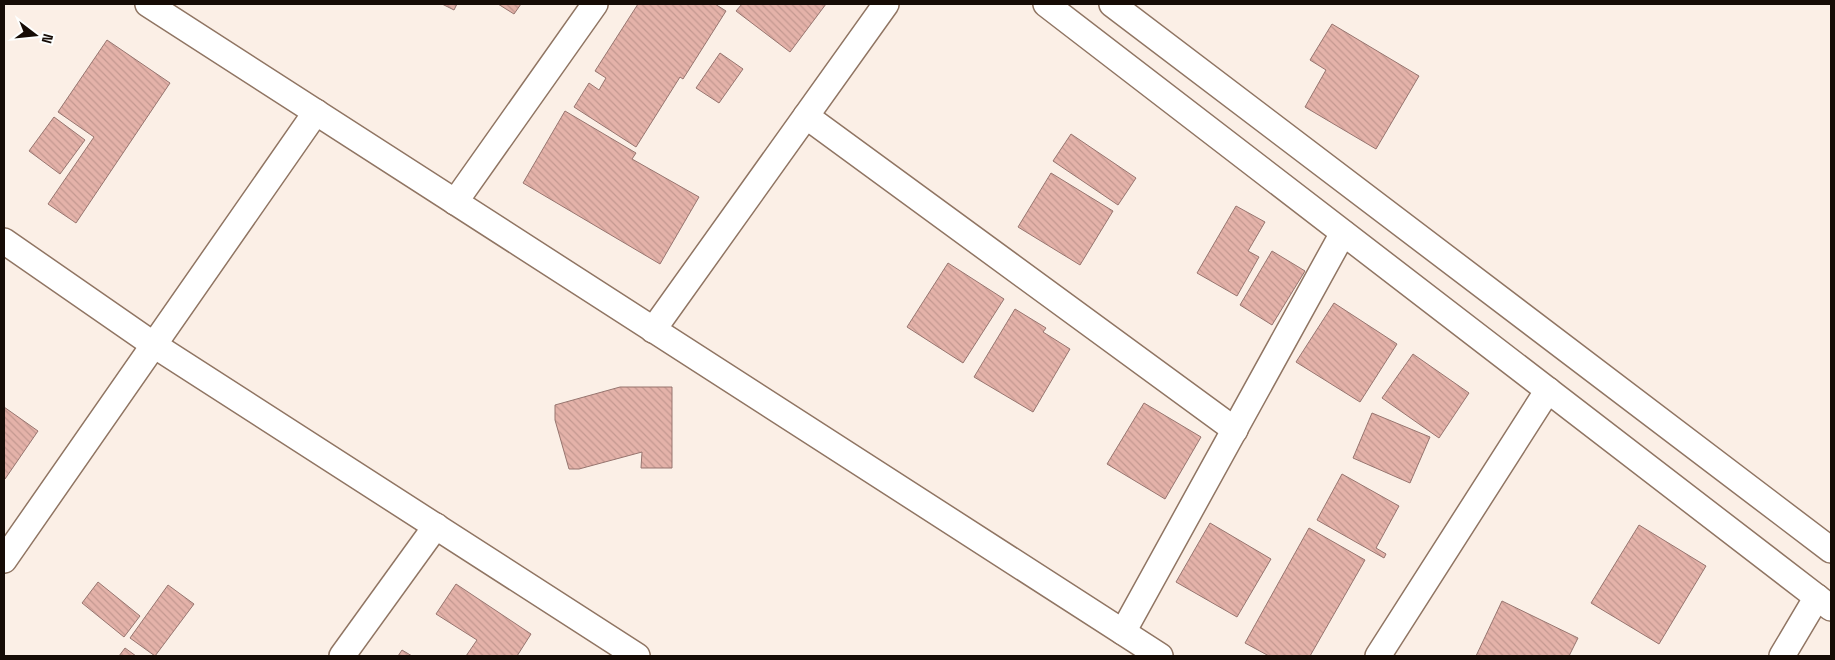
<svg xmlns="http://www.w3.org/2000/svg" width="1835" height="660" font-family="'Space Grotesk',sans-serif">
<defs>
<pattern id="building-back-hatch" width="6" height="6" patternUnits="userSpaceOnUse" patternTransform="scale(1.25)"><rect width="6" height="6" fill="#e4b2a9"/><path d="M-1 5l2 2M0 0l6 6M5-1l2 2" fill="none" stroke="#c39890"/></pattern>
</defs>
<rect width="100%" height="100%" fill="#fbefe6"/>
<!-- building -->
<g fill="url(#building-back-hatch)" stroke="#97756f">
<polygon points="442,4 457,4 454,10"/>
<polygon points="498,4 521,4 514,14"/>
<polygon points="638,4 715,4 726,11 683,79 680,77 636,147 574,107 589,83 599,90 606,78 595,71"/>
<polygon points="742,4 826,4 790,52 736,11"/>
<polygon points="1332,24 1419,76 1376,149 1305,107 1326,70 1310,60"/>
<polygon points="107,40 170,83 76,223 48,204 94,137 58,112"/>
<polygon points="720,53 743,69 719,103 696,88"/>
<polygon points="565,111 636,153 632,159 699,197 660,264 523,183"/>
<polygon points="54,117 85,140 60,174 29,151"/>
<polygon points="1071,134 1136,178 1118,205 1053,161"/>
<polygon points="1051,173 1113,211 1080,265 1018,227"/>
<polygon points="1236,206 1265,222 1248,251 1259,257 1237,296 1197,273"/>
<polygon points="1272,251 1305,271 1272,325 1240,305"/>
<polygon points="948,263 1004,299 963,363 907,327"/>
<polygon points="1334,303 1397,344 1360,402 1296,362"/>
<polygon points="1015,309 1046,328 1043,332 1070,349 1033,412 974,377"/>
<polygon points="1413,354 1469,393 1439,438 1382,398"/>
<polygon points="620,387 672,387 672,468 641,468 642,452 579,469 569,469 555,420 555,405"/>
<polygon points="1144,403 1201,437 1165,499 1107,464"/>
<polygon points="4,407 38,431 5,479 4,478"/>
<polygon points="1372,413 1430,437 1410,483 1353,458"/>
<polygon points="1342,474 1399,506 1376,548 1386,554 1384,558 1317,520"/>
<polygon points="1210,523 1271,559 1237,617 1176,582"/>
<polygon points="1639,525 1706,566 1659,644 1591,603"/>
<polygon points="1309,528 1365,560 1310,656 1269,656 1245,643"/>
<polygon points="98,582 140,616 124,637 82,603"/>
<polygon points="456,584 531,634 517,656 466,656 477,640 436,614"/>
<polygon points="168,585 194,604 155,656 130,638"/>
<polygon points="1502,601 1578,638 1569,656 1476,656"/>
<polygon points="125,648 136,656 119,656"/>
<polygon points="402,650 412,656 398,656"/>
</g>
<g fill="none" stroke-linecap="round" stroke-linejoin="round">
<!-- street casing -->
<g stroke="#907563" stroke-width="28">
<g id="street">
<polyline points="148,4 1160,656"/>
<polyline points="1046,4 1831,608"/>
<polyline points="1112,4 1831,550"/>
<polyline points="806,116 1235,430"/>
<polyline points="455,202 595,4"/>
<polyline points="4,241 154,345 637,656"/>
<polyline points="653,330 886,4"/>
<polyline points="4,560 316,112"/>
<polyline points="1123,632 1343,233"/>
<polyline points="342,656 436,526"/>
<polyline points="1378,656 1548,390"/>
<polyline points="1782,656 1817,597"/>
</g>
</g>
<!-- street -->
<use href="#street" stroke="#fff" stroke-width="25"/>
</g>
<!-- border -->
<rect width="1835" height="660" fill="none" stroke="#160c06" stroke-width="10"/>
<!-- north arrow -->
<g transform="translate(35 35) rotate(106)" stroke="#fefffe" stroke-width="4" paint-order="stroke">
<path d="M0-4L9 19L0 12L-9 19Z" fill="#160c06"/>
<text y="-8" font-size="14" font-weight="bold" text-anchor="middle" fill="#160c06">N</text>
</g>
</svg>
